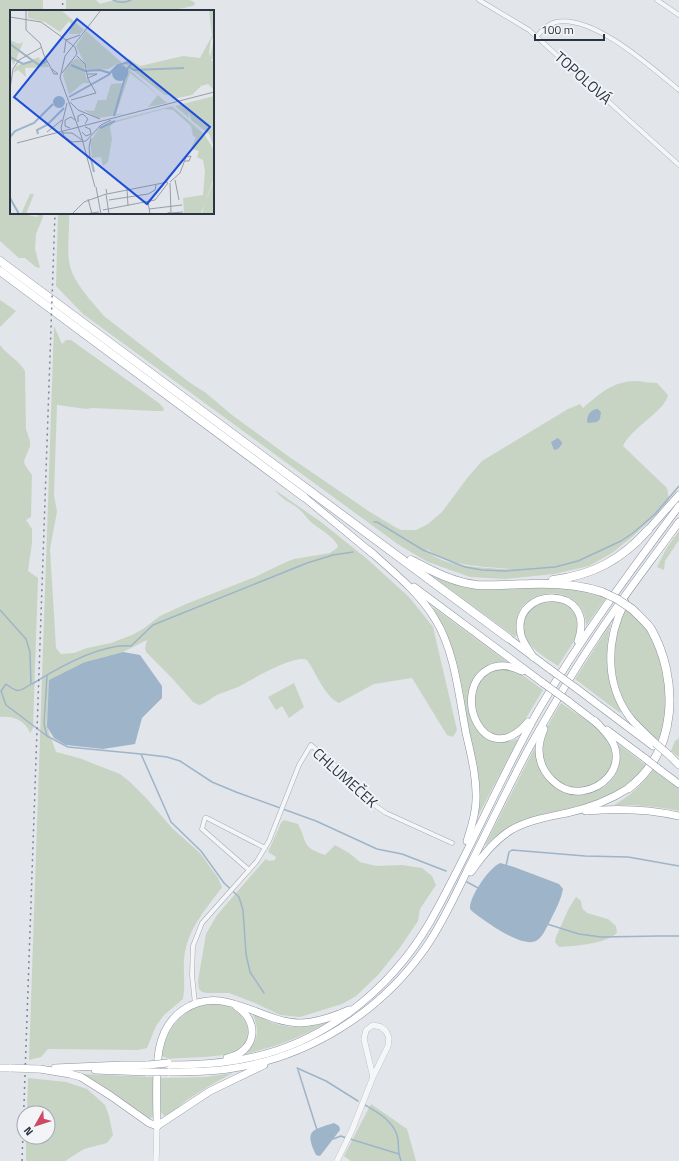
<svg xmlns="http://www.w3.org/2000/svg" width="679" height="1161" font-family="'Titillium Web',sans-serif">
<rect width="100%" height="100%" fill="#e2e5ea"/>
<!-- green -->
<g fill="#c8d4c3" fill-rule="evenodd">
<polygon points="0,0 43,0 43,11 11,11 11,213 27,213 28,215 38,217 38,213 43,213 43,217 36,234 35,249 40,268 36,267 25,258 19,258 0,241"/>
<path d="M66,0H96L100,4L114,0H190L194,2L195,5C178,11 158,11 140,11C117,11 90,11 66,11Z"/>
<path d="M58,213H69C70,231 66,249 70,266C74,283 93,303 104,316L189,382L206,393L232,415L288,456L370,512L395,527L401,530H416L428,524L442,512L468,477L482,461L568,409L580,404L583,408C600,393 615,380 638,381C645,382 651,383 657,383L668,395C666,410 630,429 623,446L667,488L669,500L653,518L632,537L612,553L589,566L554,574L505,579L470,577L428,562L399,545L83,314L56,286ZM427,549C451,567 481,566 510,569C503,570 495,568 488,568C467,566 443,565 427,551Z"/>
<polygon points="0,300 16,311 0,327"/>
<path d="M54,326L62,344L66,340H71L141,390L160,404L164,409L163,411H155L93,408L86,409L58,405L57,404L54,495L57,512L50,549L56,648L61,654L74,653L87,648L111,643L132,635L143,629L160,616L186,604L255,577L286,562L294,559L330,553L337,548L338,546C333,536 321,530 312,523C307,519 304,513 299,509C290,502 282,500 275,490L321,522L366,558L409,597L433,627L457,730L453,737L447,735L412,678L374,684L339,703C324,696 316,672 307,660C295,654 251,680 238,687C231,690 223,692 215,696C210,699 205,704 199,705L193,702L171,677L146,652L145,648L147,640L123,652L85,662L47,727L56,752L79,758L120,774L129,781L146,798L172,828L200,853L218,878L222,887C207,908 190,926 185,952C182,967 186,984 183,999L164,1015L156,1026L147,1048L138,1050L48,1049L41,1057L29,1060Z"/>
<path d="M0,345C7,355 19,360 25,371L26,429L30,441V446L24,461L25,465L32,475L31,517L26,520L32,529V543L28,571L38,578L33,728L30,733C25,720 13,716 0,717Z"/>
<polygon points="679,531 679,540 665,561 664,570 657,567 666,549"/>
<path d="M428,573L435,577L496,589L555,586L588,591L606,598L586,626C586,578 506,585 518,634L515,637Z"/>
<path d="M540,600L565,602L576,612L578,635L558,666C541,655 512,638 526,613C529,608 536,604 540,600Z"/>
<path d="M433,607L507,662C447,663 461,761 517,739L518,740L478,816L480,792L478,772L454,661L445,630L433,609Z"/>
<path d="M623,607L643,624L653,638L670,686L661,743C633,724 618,698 614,664C614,658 612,652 613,646C615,633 620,620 623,607Z"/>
<path d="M611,623C603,657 608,680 621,712L620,713L575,679Z"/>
<path d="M498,668L517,671L543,690L520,728L500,737C496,735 489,734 486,731C471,717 471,685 487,673C490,671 495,670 498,668Z"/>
<polygon points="294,683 304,707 289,718 282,706 276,710 268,697"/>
<path d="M561,703C574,712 601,728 609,741C630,776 575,807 549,772C544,765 540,756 541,747C543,731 553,716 561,703Z"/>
<polygon points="679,738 679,757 671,751 675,741"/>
<path d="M618,744L647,766C635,778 623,789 608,796C582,809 554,809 527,819C512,824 498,834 486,845H485L535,747C540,818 634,802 618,744Z"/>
<path d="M653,770L679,789V811C657,806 636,805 614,805C630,796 642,785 653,770Z"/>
<path d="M284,820L298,824C308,843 301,847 325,855L335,845L349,853L360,862L376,866L402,865L422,868L432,876L436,885L420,909L418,921L399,949L378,975L356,996L342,1004L300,1017L280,1015L255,1003L229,993H207L202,992L199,989L198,981L206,934L217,915L263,862L266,859L269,861L275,860L276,857L268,852L281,823Z"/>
<path d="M576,897L581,901L582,908L587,913L608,919L616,926L617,933C605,944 575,946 559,947L555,942L556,937L569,908Z"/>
<path d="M207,1004C214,1004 222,1004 228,1006C248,1015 257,1038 236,1051C226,1058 184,1057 169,1059L162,1056C166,1030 180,1010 207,1004Z"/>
<path d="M253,1015C260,1015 265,1020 271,1022C293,1030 306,1027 328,1022C302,1037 275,1047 245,1054C258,1042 260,1031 253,1015Z"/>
<path d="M233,1073C217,1081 202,1090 187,1100C180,1105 174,1114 164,1116L161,1112V1078L205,1077Z"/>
<polygon points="82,1074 155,1077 154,1116 149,1119 146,1118 116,1095"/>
<polygon points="28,1078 66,1082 87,1089 105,1105 109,1116 113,1135 107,1143 84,1149 65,1161 26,1161 26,1137 48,1137 48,1113 27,1113"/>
<polygon points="371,1104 407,1129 416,1161 351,1161 344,1156"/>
</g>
<!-- water -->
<g fill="#9eb4c9">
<path d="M598,409L601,412L600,419L597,422L588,423L587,421C587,415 591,409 598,409Z"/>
<polygon points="558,438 562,442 562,444 558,449 554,450 551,442"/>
<polygon points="123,652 140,655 162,686 162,698 142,718 135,744 103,749 66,745 54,738 47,727 49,680 85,662"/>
<path d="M500,863L514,867L559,884L563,889C561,900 555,911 550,921C546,928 543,937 536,941C521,948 485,921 473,912L470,909C469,897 489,868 500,863Z"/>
<path d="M334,1123L339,1126L340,1130L320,1156L316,1155C304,1130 312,1130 334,1123Z"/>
</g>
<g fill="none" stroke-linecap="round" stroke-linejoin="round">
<!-- stream -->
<g stroke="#9eb4c9" stroke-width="1.5">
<path d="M113,0C119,3 125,3 131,0"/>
<polyline points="374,522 377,522 423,550 465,567 482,570 505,571 555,567 578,561 621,541 633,533 655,514 679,486"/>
<path d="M0,610L26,639L30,652L31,684C20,692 17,693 6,684L1,691L6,705L47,736L68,747L141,754L171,822L201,851L224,883L239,897L243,910L246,954L250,972L264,993"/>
<path d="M32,684C56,669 102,643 131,646L153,625L307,563L333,555L353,552"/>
<polyline points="47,736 44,724 47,676"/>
<polyline points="142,754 167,757 180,761 212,782 236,792 316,821 377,849 402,854 446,871"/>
<polyline points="506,866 509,852 512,850 585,856 628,857 679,866"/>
<polyline points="467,882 480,889"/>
<polyline points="547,924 579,934 601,937 660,936 679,936"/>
<polyline points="297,1068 326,1081 358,1101"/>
<polyline points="298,1070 317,1130"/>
<path d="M365,1105C377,1112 392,1120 397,1135C399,1141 398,1148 399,1154"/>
<polyline points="333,1139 341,1136 346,1138"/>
<polyline points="350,1139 399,1154 401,1161"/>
</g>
<!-- minor casing -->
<g stroke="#a7acb4" stroke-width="5">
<g id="minor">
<polyline points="479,0 529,30 679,165"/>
<polyline points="657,0 679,15"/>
<path d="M537,36C542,30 548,24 556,22C593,14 652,68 679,90"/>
<polyline points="249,870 202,829 205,818 207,818 265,848"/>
<polyline points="195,1004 192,975 193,946 202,923 257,861 269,841 299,765 311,745 339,769 370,802 386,813 452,843"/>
</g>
</g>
<!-- tertiary casing -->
<g stroke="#a7acb4" stroke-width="6">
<g id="tertiary">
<polyline points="156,1161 157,1126"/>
<polyline points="337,1161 352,1130 373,1077 388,1046 389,1038 386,1031 381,1027 373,1025 366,1030 364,1039 373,1077"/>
</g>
</g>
<!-- primary casing -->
<g stroke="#a1aab6" stroke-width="8">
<polyline id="primary" points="0,1068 11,1068"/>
</g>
<!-- trunk casing -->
<g stroke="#8a93a1" stroke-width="8">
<g id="trunk">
<polyline points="304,497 373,554"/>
<polyline points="648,530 679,495"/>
<path d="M370,551C393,572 419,592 435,619C455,651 459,697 466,733C471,755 477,778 476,800C476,814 471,828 467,841"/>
<polyline points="414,587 543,683"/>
<path d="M625,602C606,639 604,684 631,719C638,727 647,735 655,743"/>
<polyline points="508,638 551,670"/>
<path d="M533,657C529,650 523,643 521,635C510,586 598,583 578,641"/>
<path d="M522,671C511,666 500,663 489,669C449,690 484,774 528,722"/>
<polyline points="576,688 653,746"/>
<polyline points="568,701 598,724"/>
<path d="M544,729C541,736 539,743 539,750C539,772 559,794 582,791C603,788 621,770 615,748C612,737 602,729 595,721"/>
<polyline points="607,730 646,759"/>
<polyline points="669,755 679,765"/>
<polyline points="660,770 679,784"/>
<path d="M586,811C617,808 648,809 679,816"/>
<path d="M471,872C482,856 495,840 511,830C529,820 548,817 567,813C590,808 610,800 629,788"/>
<path d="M227,1058C256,1052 261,1022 236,1006"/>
<path d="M168,1065C192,1065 215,1064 238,1060C320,1047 389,992 430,922C469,853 499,780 538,711C580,639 629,573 679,506"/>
<polyline points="55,1068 123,1065 148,1065"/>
<polyline points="40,1069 70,1074 81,1077 111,1096 149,1123 157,1126"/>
<polyline points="95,1070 148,1072"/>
<path d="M168,1072C188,1072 208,1072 228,1069C308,1058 380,1013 426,947C442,924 454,898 466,873C487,832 507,789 529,748C550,711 571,674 595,639C621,599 651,561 679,522"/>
<path d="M157,1126C157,1102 155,1074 159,1050C162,1034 170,1019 183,1010C223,983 259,1022 299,1023C317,1023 333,1017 349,1010"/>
<polyline points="157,1126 210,1091 264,1065"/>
</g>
</g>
<!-- motorway casing -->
<g stroke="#8a93a1" stroke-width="9">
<g id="motorway">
<polyline points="0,261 508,638"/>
<polyline points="0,271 304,497"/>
<path d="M411,560C432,571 452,582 477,585C494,586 511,584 529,584C554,583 578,584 602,592"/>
<path d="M553,580C593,575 621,560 648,530"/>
<path d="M629,788C678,750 679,679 651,629C646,622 639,616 632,609"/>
</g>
</g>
<!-- minor -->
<use href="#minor" stroke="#f5f6f8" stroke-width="4"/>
<!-- tertiary -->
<use href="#tertiary" stroke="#f5f6f8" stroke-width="5.5"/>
<!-- primary -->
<use href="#primary" stroke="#fff" stroke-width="7"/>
<!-- trunk -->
<use href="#trunk" stroke="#fff" stroke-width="7"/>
<!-- motorway -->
<use href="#motorway" stroke="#fff" stroke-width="8"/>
<!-- rail -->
<g stroke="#7c8594" stroke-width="1.5" stroke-dasharray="2 4" stroke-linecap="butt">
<polyline points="62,11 63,0"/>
<polyline points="22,1161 55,213"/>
</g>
<!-- primary-bridge casing -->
<g stroke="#a1aab6" stroke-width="8" stroke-linecap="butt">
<polyline id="primary-bridge" points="11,1068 39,1069"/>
</g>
<!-- trunk-bridge casing -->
<g stroke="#8a93a1" stroke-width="8" stroke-linecap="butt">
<g id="trunk-bridge">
<polyline points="551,670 576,688"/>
<polyline points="543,683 568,701"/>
<polyline points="655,743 669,755"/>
<polyline points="646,759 660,770"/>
<polyline points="148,1065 168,1063"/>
<polyline points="148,1072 168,1072"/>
</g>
</g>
<!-- motorway-bridge casing -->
<g stroke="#8a93a1" stroke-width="9" stroke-linecap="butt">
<polyline id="motorway-bridge" points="602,592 617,599 632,609"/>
</g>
<!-- primary-bridge -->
<use href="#primary-bridge" stroke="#fff" stroke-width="7"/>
<!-- trunk-bridge -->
<use href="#trunk-bridge" stroke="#fff" stroke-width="7"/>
<!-- motorway-bridge -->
<use href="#motorway-bridge" stroke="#fff" stroke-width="8"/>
</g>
<g text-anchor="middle" stroke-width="4" stroke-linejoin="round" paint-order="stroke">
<!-- street labels -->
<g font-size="15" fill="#2a3442" stroke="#f2f4f7">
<text transform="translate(583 78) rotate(42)" y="5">TOPOLOVÁ</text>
<text transform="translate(345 778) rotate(42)" y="5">CHLUMEČEK</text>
</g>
</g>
<!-- overview -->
<g transform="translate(10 10)">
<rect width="204" height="204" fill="#e2e5ea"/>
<path d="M51,0L74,20L70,24H59L61,14L59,11L50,22L35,12L18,8V1ZM199,0H204V27L201,30L199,42L200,47L204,27V48L201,50L204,52V80L198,74L191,76L182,85L163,89L162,85H155L113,53L119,49L130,56L173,46L190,48L202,26ZM76,21L157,93L138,97L148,85L120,63L106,104H114L88,108L73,100L84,101L88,90H96L101,74L113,73L116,65L112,54L109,53L98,59L78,60L66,36ZM0,30L9,34L13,32L4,55L0,48ZM29,47L30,50L35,49L39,57L15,58L16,67L8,60L3,63L6,56ZM67,48L74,53L76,68L80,73H73L59,85L53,65L58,54ZM204,86V137L199,124L182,111L178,102L179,108L165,96ZM162,96L194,124L204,140V168L191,204H174L173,188L193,185L195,161L193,150L187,147L189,141L181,139L186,127L183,126L181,116L163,100L154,99L103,113L100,117L102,129L98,152L93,156L91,147L82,148L80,132L90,117L100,112ZM204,171V204H192L195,193ZM20,184H24L16,204H11Z" fill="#c8d4c3"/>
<path d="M102 63a8 8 0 1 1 16 0a8 8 0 1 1-16 0ZM43 92a6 6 0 1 1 12 0a6 6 0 1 1-12 0Z" fill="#9eb4c9"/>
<path fill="none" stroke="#9eb4c9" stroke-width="2" d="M0,34L29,55L37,51M0,47L13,54L23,51M61,55L75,61L90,60L100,63L108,55L119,52L121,54L119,57L124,60L174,58M59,87L100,64M104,106L118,57M90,118L105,111M28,124L27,120L37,115L54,98M0,127L5,121L24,113L43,94M81,149L84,162M0,188L9,204"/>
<path fill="none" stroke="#989ea7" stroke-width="1" d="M16,0V20L30,33L34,45L44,64H48L42,59M0,7L31,12L56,30M74,22L91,0M74,22L55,46L50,68L71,125L85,177M56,30L70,25M54,43L56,30M52,63L67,44L65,37L56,30M77,64H87L78,68M0,79L3,59L9,50L32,37M61,90L86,83L78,69L75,54L67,46M60,92L68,100L90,109M57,93L51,118L54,126L62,132L76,131L91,115L101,110M68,112V106L73,104L78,109L75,114M60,118L55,116V110L61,107L65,110M37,122L52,110M72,122L76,126L81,124L80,119L75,117M51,123H62L72,130M7,133L204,82M80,148L79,137L81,128M165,170L169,190M160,172L170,163L176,147L181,146L179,151H174M86,177L91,204M96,179L97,184L158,172M117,179L118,196M78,189L82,204M99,190L138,184L145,180L146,175M138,192L140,204M139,199L172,195M93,200L145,190L158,173M161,203L173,202M62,204L74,192L96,184L99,204M75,204L89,202M155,204L161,202L160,173"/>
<path fill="#1d4ed8" fill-opacity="0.15" stroke="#1d4ed8" stroke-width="2" d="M67,9L200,117L137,194L4,87Z"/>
<rect width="204" height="204" fill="none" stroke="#2a3442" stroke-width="2"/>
</g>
<!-- north arrow -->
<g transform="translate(36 1125) rotate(231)"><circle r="19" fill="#f2f4f7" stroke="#a2a7af"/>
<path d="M0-3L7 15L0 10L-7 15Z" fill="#cd4a62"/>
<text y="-6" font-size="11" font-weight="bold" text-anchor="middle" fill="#2a3442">N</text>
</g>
<!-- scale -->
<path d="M535 34v6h69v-6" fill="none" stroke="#2a3442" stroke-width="2"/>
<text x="541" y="34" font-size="12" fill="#2a3442" stroke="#f2f4f7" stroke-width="3" paint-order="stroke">100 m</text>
</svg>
